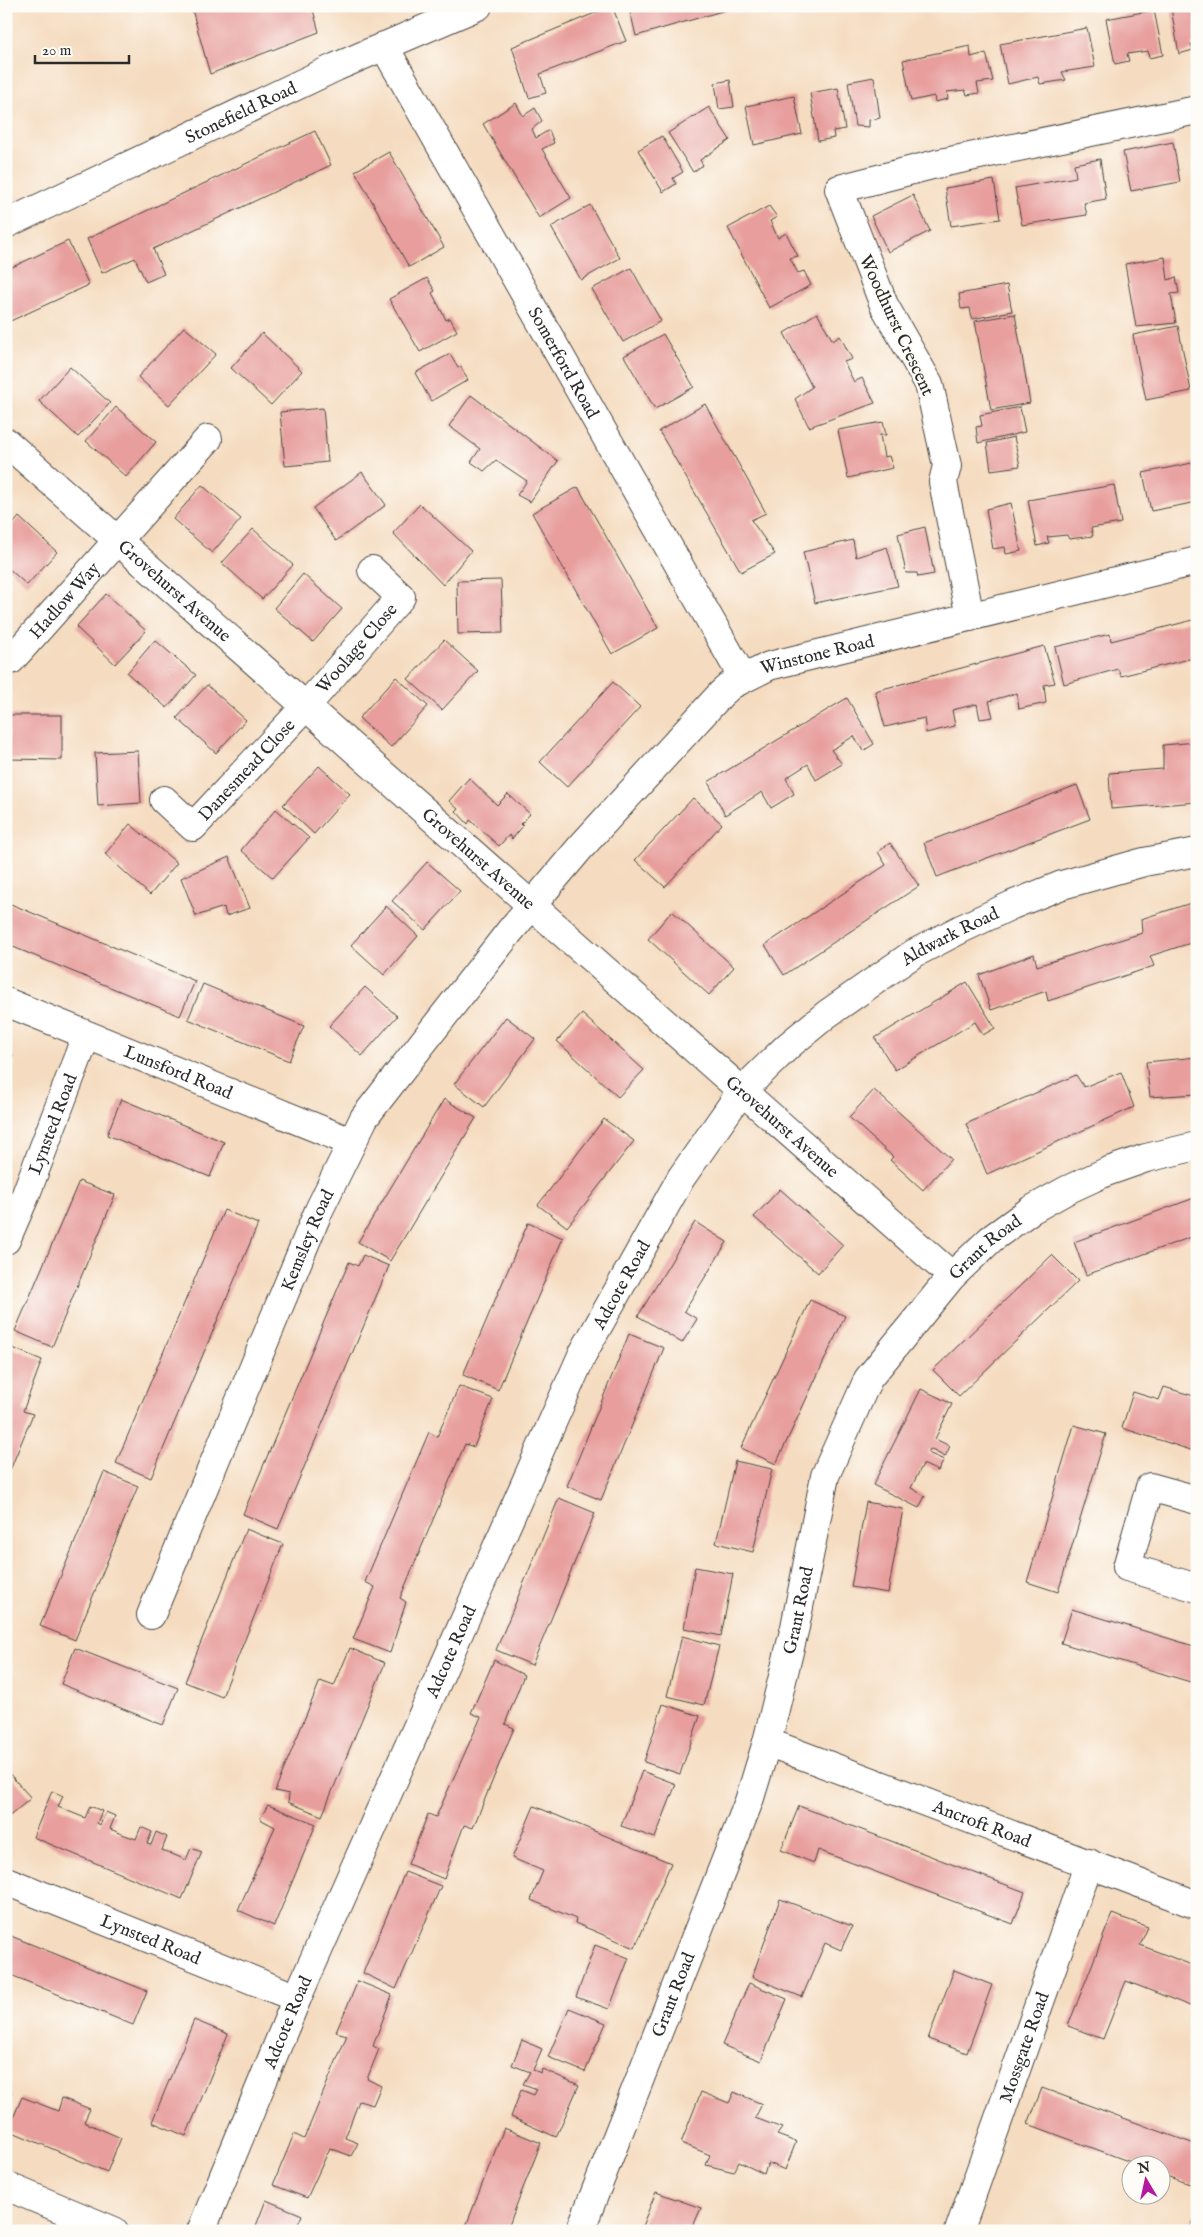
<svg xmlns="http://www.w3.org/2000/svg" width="1203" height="2237" font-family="'IM FELL English',serif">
<rect width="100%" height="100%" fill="#fdfcf7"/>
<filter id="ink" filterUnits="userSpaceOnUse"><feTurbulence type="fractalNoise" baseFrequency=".02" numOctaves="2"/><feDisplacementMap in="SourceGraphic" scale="10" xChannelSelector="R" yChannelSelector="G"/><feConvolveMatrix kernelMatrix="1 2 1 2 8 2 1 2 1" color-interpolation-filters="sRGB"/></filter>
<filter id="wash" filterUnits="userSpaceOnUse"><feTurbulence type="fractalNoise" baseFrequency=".0096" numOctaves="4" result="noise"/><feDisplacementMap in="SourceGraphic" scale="20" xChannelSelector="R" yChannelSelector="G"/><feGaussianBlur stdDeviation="1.12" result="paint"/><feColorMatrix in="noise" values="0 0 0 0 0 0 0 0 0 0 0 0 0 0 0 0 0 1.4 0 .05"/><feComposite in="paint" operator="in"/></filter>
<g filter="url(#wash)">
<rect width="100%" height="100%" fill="#f5dbbf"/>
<g id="blocks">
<!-- building -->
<g fill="#e79e9c">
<polygon points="191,6 312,6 319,32 210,74"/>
<polygon points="612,6 626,41 540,74 546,93 529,98 512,47"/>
<polygon points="629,6 736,6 736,7 636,36"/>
<polygon points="1179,6 1197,6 1197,43 1191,44 1193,50 1179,54 1171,8"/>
<polygon points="1154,10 1163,55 1149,58 1148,51 1127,54 1129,61 1115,64 1106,19"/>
<polygon points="1087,28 1095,67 1062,72 1066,80 1040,84 1038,77 1008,84 1000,44"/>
<polygon points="970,46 971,57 986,53 993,81 977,83 979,93 967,95 965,90 947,92 948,99 935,102 934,96 911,101 903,60"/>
<polygon points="874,77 880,118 869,120 869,127 855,126 848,82"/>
<polygon points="730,80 734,107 719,109 715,83"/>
<polygon points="838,88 845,129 833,131 834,138 818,141 810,93"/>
<polygon points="794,96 802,134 754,145 746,106"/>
<polygon points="516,103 523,116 535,108 542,121 532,129 536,138 549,130 554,143 542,149 571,198 539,218 483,124"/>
<polygon points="709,107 730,140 700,160 703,165 693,172 668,133"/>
<polygon points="315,131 331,165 153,249 164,274 146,282 135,258 102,273 87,239"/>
<polygon points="662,136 683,172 673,178 676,184 663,192 638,150"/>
<polygon points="1173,142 1180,182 1131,191 1123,152"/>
<polygon points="389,152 444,247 409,267 355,171"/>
<polygon points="1100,159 1106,199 1084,203 1087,215 1022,225 1015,188 1076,177 1074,164"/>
<polygon points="994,180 1000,219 951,226 945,188"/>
<polygon points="913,195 930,231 888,252 871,216"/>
<polygon points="590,205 620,258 581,280 551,227"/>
<polygon points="769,206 777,217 770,221 778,238 786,233 798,256 790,258 798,273 804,271 811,285 769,308 728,228"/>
<polygon points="68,241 89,285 6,323 6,270"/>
<polygon points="1165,257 1168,280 1176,277 1179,293 1171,294 1176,323 1136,327 1125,264"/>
<polygon points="631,268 661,321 623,342 592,289"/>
<polygon points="427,278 435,291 432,293 439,306 446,320 450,318 457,331 420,352 389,299"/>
<polygon points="1007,285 1012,311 972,319 970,308 961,309 959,294"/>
<polygon points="817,313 833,341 840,336 852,359 844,362 854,382 862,378 875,403 809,427 795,399 812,387 784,333"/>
<polygon points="1015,314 1030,403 991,410 975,321"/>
<polygon points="1178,326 1191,391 1146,400 1133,335"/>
<polygon points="184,327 216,354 169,405 138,377"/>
<polygon points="262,333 302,371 271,405 231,368"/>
<polygon points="663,334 694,387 655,409 624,356"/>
<polygon points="450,354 458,368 461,367 468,380 431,401 415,373"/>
<polygon points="70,367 110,403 78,437 39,401"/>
<polygon points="471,395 558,461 530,502 517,495 527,481 496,460 484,471 471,462 480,449 449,426"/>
<polygon points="705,404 766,513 751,520 775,554 741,572 659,431"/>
<polygon points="116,407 156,442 126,477 86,441"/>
<polygon points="1020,407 1025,432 978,443 976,427 982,426 980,415"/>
<polygon points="323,408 328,462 285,466 280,412"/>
<polygon points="883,422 886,435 880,435 884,457 889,456 893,468 848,478 838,430"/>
<polygon points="1014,437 1020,466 991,470 987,443"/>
<polygon points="1197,462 1197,502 1151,511 1143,473"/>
<polygon points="362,472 386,505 336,541 313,508"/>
<polygon points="202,485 241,519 212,553 173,519"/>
<polygon points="1114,485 1121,523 1091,528 1093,536 1069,539 1067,535 1047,537 1049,543 1037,546 1028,500"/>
<polygon points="578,487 658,628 612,654 532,513"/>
<polygon points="1011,503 1021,551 1006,554 1005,547 993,549 986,509"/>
<polygon points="420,504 471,551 443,585 393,533"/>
<polygon points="19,517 57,552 27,585 6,566 6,532"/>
<polygon points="925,527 934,574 918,577 917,573 906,573 898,534"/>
<polygon points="253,529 293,565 262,599 222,563"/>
<polygon points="853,540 856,557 887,547 898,586 815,603 803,552"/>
<polygon points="303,574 342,609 313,642 274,608"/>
<polygon points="501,580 503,633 458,634 457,581"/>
<polygon points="106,594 146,631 115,664 76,627"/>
<polygon points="1197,619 1197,657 1121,676 1118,669 1064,684 1055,647 1110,634 1111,641"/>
<polygon points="155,640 196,675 167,708 127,673"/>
<polygon points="444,640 478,671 442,710 408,679"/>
<polygon points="1044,646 1055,683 1044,685 1046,703 1019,709 1017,693 989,701 993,717 980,719 977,704 952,710 955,726 926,733 924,718 885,727 875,691"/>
<polygon points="396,677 428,706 391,747 359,718"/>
<polygon points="613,682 640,707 567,787 540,762"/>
<polygon points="207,685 246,720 216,753 177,718"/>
<polygon points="847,698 874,744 863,751 854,736 831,750 842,764 816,780 808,764 786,778 794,794 771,808 762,792 725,815 708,782"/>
<polygon points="9,715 62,715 62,760 9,759"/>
<polygon points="1197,742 1197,802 1111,809 1109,773 1163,769 1163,745"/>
<polygon points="138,751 141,803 98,806 95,753"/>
<polygon points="319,766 350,794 314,834 283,805"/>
<polygon points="469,778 497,805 508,794 530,814 521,824 523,826 512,839 509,835 499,846 470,820 468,824 456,811 458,809 449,801"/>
<polygon points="1077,785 1090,819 937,877 924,843"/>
<polygon points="693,798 722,824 665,887 635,860"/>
<polygon points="276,809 309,838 273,878 241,850"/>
<polygon points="130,824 177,863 150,895 105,854"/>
<polygon points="890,843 919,886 784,975 765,945 886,865 878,852"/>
<polygon points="229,857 250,908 226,916 224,907 196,916 181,878"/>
<polygon points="427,862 460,891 425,930 392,901"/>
<polygon points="6,902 195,981 180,1016 6,944"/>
<polygon points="1191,903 1197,921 1197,941 1150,956 1154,966 1048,1001 1046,991 991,1010 979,975 1034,954 1037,966 1142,933 1141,919"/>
<polygon points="386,906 418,936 384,975 351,945"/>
<polygon points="672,911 734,967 709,995 648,939"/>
<polygon points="967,982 995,1028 983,1035 975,1022 895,1070 875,1038"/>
<polygon points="203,984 304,1026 289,1061 188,1019"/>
<polygon points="365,987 397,1016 362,1056 329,1026"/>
<polygon points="582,1014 644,1070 618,1097 557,1041"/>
<polygon points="506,1017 535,1039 484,1107 454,1084"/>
<polygon points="6,1052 13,1055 6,1070"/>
<polygon points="1197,1057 1197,1094 1150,1097 1146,1062"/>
<polygon points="1121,1072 1134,1107 987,1174 966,1124 1076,1075 1084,1087"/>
<polygon points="874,1090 951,1159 923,1190 890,1160 893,1157 849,1117"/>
<polygon points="121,1099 224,1142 210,1177 107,1135"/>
<polygon points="444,1099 476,1118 390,1261 358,1242"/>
<polygon points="604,1119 634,1141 567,1227 538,1205"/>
<polygon points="79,1181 115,1195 52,1347 15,1331"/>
<polygon points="780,1189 843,1245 818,1273 754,1217"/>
<polygon points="1197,1197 1197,1235 1086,1275 1074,1242"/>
<polygon points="224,1210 258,1224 151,1478 116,1463"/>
<polygon points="695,1222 727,1242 684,1311 697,1319 682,1343 638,1316"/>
<polygon points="528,1223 563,1238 498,1390 463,1375"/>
<polygon points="363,1255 389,1266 278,1529 243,1514 349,1262 358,1266"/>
<polygon points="1052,1255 1078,1281 959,1396 933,1370"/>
<polygon points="810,1300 845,1316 776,1464 741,1448"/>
<polygon points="629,1334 664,1348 601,1500 567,1486"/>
<polygon points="10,1347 42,1360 23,1411 33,1414 6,1480 6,1358"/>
<polygon points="459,1386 493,1399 474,1447 465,1444 400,1598 406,1602 390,1653 353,1639 375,1587 365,1582 429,1432 437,1437"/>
<polygon points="1164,1387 1197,1397 1197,1452 1122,1428 1133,1392 1159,1400"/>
<polygon points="921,1389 952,1404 935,1439 950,1446 945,1457 930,1449 928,1453 944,1460 938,1471 923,1464 911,1488 925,1496 919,1508 873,1485"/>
<polygon points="1074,1425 1106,1434 1058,1592 1027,1582"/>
<polygon points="735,1461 772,1469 753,1552 716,1543"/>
<polygon points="104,1472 138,1486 75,1640 40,1626"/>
<polygon points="559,1498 595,1513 532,1665 496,1650"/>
<polygon points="866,1502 903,1509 888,1593 851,1587"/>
<polygon points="246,1529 283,1544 222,1697 185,1682"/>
<polygon points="695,1567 733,1574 721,1636 684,1628"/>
<polygon points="1072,1609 1197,1647 1197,1684 1061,1643"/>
<polygon points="682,1636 719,1646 704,1705 667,1696"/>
<polygon points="75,1648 178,1688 163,1725 61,1684"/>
<polygon points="350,1648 385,1663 322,1816 288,1802 289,1794 275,1791 320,1681 334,1686"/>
<polygon points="494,1660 524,1675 505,1724 514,1728 473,1828 464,1825 444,1879 408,1864 428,1814 436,1817 481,1717 471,1713"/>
<polygon points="663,1704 700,1716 680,1774 644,1762"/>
<polygon points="6,1770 31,1798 6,1819"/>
<polygon points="642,1771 676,1784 655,1838 621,1826"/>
<polygon points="52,1791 63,1796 58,1807 85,1818 90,1806 102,1811 97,1823 100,1825 106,1812 115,1816 110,1829 122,1834 136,1839 141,1827 152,1832 147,1844 151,1845 156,1832 167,1837 162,1850 172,1854 186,1860 191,1848 202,1852 182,1899 33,1837"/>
<polygon points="268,1805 316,1824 274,1926 238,1910 275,1827 260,1819"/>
<polygon points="534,1806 671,1863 635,1948 575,1923 576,1919 531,1900 543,1871 512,1858"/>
<polygon points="799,1806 1025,1892 1013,1924 818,1850 814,1863 781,1850"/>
<polygon points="405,1872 441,1886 396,1989 363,1973"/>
<polygon points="780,1899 852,1926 841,1950 825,1943 802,1997 752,1977"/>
<polygon points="1112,1914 1148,1927 1140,1945 1197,1967 1197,2020 1191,2018 1195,2008 1126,1981 1103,2039 1068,2026"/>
<polygon points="6,1934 147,1991 133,2025 6,1973"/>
<polygon points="595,1945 629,1958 609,2009 576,1997"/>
<polygon points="954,1970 992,1985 967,2053 928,2039"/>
<polygon points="358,1981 392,1995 373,2046 379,2049 367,2079 381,2086 373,2105 359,2101 345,2138 358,2143 351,2156 330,2148 307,2198 273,2185 294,2134 304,2139 347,2035 336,2032"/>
<polygon points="749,1983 787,1999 761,2061 722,2045"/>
<polygon points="569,2008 606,2023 585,2072 548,2057"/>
<polygon points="194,2020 228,2034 186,2136 152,2122"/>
<polygon points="522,2040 542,2049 533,2070 541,2073 542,2069 579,2085 556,2137 511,2117 521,2090 534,2095 537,2089 523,2084 530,2072 512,2065"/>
<polygon points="1042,2088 1197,2145 1197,2175 1193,2185 1160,2174 1160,2164 1136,2164 1028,2124"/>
<polygon points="6,2090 12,2092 6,2104"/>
<polygon points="701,2092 729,2103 734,2092 762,2104 755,2118 782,2128 777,2135 796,2142 785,2170 768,2163 764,2174 739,2162 734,2172 706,2165 710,2155 681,2143"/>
<polygon points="22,2097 58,2111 62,2098 90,2109 84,2122 121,2138 107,2172 8,2130"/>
<polygon points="504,2128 541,2143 518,2201 507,2231 464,2231"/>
<polygon points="656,2192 701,2208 691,2231 682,2226 680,2231 640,2231"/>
<polygon points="266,2200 302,2215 295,2231 254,2231"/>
<polygon points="1197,2213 1197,2231 1189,2231"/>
</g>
</g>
</g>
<g filter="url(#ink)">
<use href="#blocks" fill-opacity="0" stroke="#494541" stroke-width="1"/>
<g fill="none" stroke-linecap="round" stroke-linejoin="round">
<!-- minor casing -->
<g stroke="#494541" stroke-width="30">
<g id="minor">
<path id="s1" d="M384,46L743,678"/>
<path id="s2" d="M6,224L336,67L478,6"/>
<path id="s3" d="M6,442L952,1276"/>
<polyline points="970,617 943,482 947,466 929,384 884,305 839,189 936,164 1197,110"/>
<path id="s4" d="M11,660L208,439"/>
<path id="s5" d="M164,800L193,827L306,706L401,597L372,570"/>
<path id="s6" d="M6,1002L351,1142"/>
<path id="s7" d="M6,1240L26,1194L86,1036"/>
<polyline points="1197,1500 1150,1487 1127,1567 1197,1588"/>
<path id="s8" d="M151,1615L319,1210L364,1118L510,931L580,848L721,694L731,685L769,666L1197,561"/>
<path id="s9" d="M767,1742L1197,1905"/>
<path id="s10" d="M6,1881L297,1998"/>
<polyline points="6,2186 114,2231"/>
<path id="s11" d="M201,2231L297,1998L583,1353L681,1178L741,1092L788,1046L827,1014L913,954L961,929L1012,905L1062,885L1144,862L1197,852"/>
<path id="s12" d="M580,2231L749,1801L767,1742L795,1627L825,1476L868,1379L952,1276L991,1239L1031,1210L1067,1190L1106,1172L1146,1158L1197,1146"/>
<path id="s13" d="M959,2231L1089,1863"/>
</g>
</g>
<!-- minor -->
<use href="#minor" stroke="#fff" stroke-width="28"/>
</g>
</g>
<g text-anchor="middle" stroke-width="4.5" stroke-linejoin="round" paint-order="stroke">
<!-- street labels -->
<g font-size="18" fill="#2b2b2b" stroke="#fdfcf7">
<text dy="6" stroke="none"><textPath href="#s2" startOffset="260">Stonefield Road</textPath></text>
<text transform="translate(897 325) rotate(65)" y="6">Woodhurst Crescent</text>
<text dy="6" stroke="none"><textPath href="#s1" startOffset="364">Somerford Road</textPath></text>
<text dy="6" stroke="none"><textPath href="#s3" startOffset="225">Grovehurst Avenue</textPath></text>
<text dy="6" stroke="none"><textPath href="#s4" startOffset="80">Hadlow Way</textPath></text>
<text dy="6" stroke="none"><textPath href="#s5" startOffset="282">Woolage Close</textPath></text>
<text dy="6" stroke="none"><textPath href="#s8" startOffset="1201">Winstone Road</textPath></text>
<text dy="6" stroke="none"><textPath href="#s5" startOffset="118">Danesmead Close</textPath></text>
<text dy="6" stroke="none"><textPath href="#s3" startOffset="630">Grovehurst Avenue</textPath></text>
<text dy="6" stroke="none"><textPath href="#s11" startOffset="1525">Aldwark Road</textPath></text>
<text dy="6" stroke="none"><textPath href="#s6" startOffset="186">Lunsford Road</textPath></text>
<text dy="6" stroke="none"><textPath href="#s7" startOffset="125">Lynsted Road</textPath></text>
<text dy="6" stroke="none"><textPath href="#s3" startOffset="1035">Grovehurst Avenue</textPath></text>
<text dy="6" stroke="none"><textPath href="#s8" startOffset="406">Kemsley Road</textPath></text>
<text dy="6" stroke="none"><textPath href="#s12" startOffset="1079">Grant Road</textPath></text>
<text dy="6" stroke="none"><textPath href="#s11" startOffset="1036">Adcote Road</textPath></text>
<text dy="6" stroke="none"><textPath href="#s12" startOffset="659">Grant Road</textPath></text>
<text dy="6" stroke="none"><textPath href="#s11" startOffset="631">Adcote Road</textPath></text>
<text dy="6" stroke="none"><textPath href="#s9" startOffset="230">Ancroft Road</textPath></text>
<text dy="6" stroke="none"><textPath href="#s10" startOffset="156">Lynsted Road</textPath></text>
<text dy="6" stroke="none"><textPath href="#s12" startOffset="254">Grant Road</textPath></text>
<text dy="6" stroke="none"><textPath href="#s11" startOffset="226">Adcote Road</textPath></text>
<text dy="6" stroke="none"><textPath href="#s13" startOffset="195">Mossgate Road</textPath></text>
</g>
</g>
<!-- margin -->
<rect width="1203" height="2237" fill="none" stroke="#fdfcf7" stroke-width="25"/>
<!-- north arrow -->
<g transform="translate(1146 2180) rotate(351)"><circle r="24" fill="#fdfcf7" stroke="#a9a8a5"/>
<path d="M0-4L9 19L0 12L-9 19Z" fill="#b5179e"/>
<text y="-8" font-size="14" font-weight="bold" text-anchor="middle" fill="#2b2b2b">N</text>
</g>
<!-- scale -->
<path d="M35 55v8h94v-8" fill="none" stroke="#2b2b2b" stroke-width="2.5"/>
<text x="42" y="55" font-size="15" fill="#2b2b2b" stroke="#fdfcf7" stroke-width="4" paint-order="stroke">20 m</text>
</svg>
